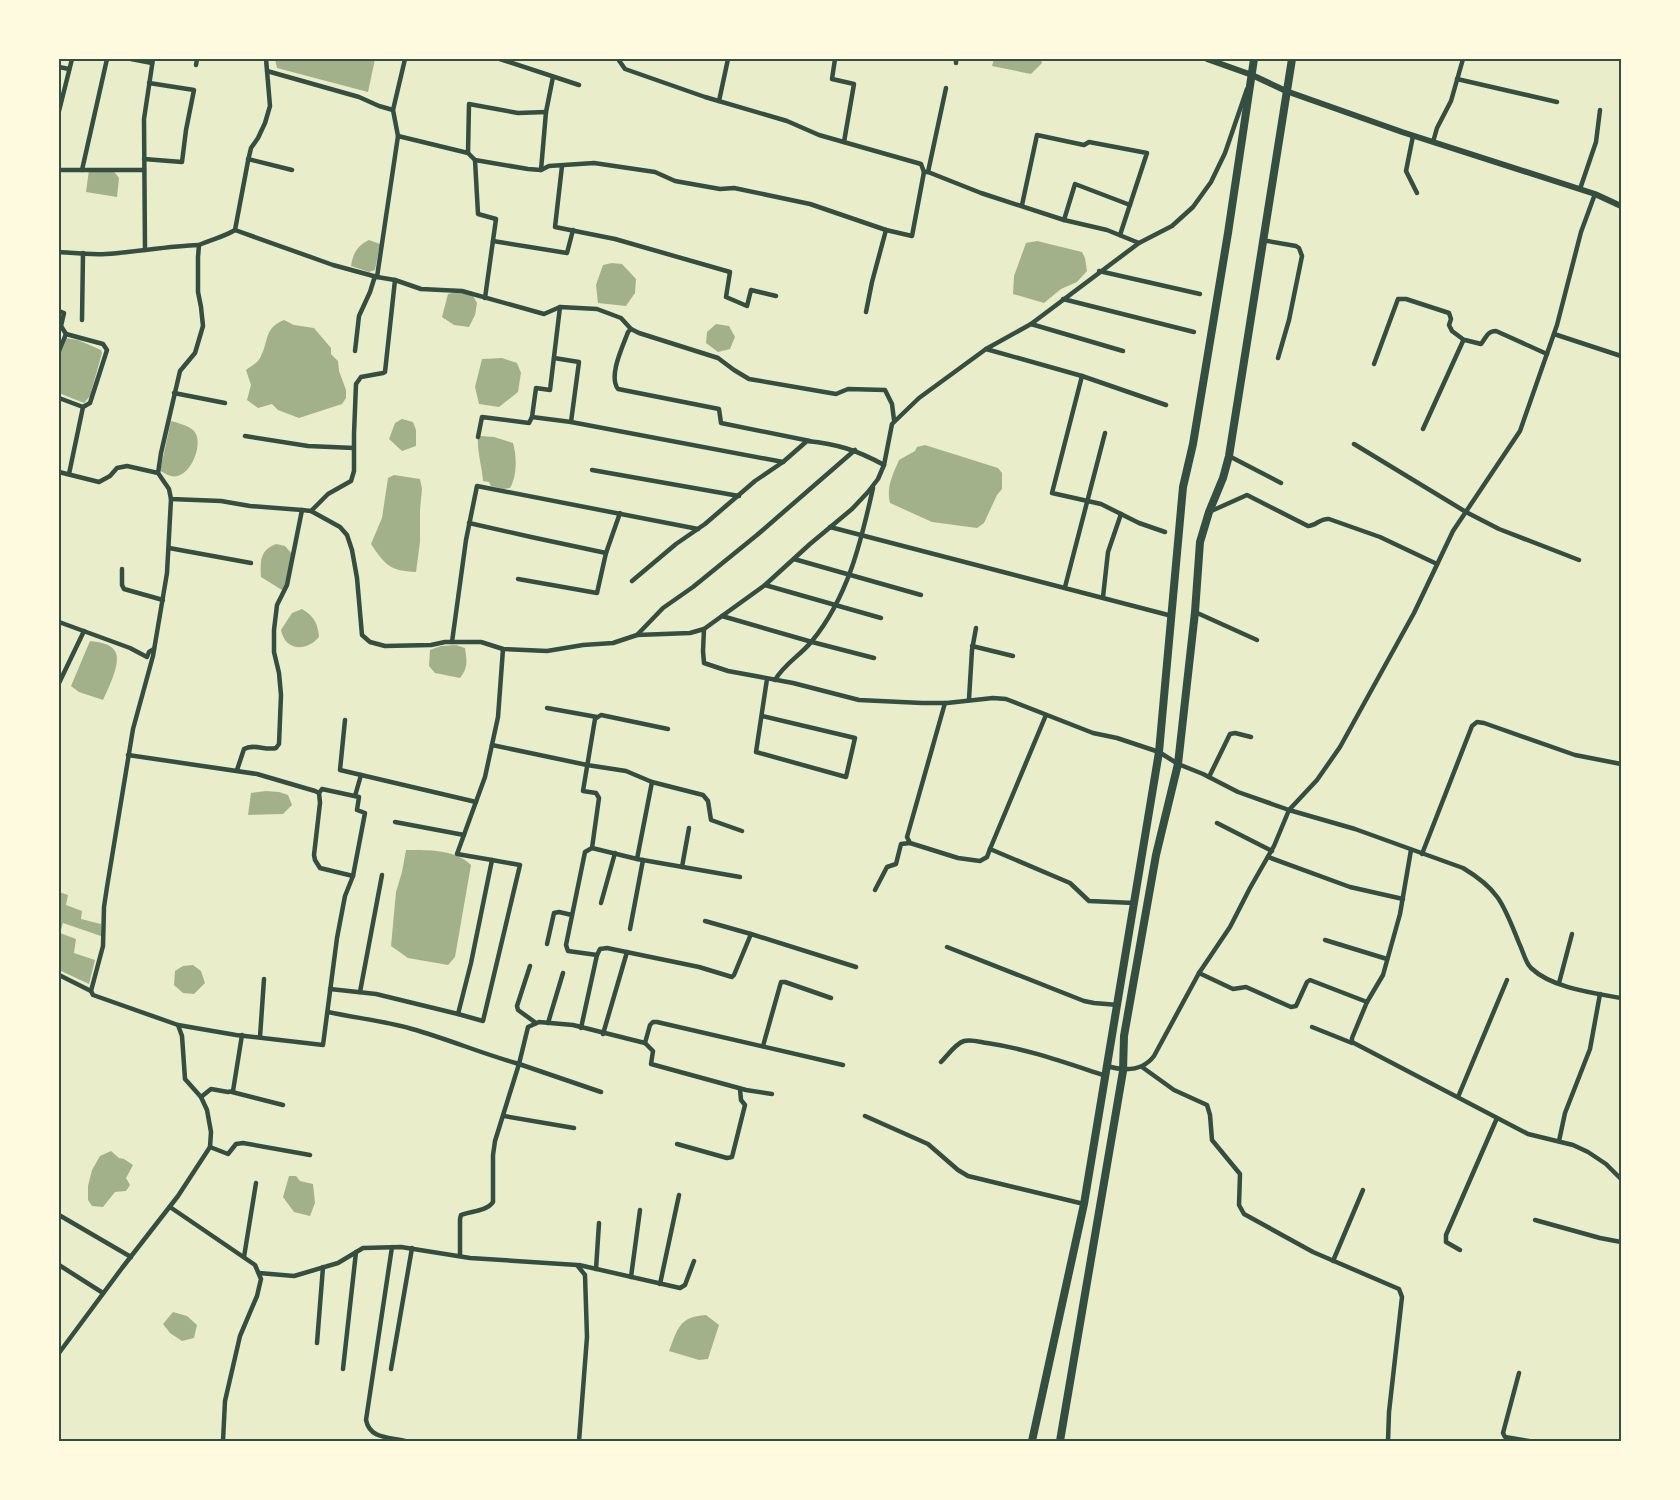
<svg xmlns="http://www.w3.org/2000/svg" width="1680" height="1500" font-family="Ubuntu,sans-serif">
<rect width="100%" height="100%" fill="#e9edc9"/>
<!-- water -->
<g fill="#a3b18a">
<polygon points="275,59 375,59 368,92 277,68"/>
<polygon points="994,59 1041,59 1042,63 1031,74 992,66"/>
<polygon points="89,170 113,170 119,178 117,197 86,192"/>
<path d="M369,240L380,244L375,270L369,272L351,266C353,253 357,246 369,240Z"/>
<polygon points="1037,241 1082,252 1085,258 1087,271 1077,282 1061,289 1044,303 1013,294 1014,276 1026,243"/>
<polygon points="612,263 622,264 636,279 635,293 626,306 598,303 596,285 603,265"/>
<polygon points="462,291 473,296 477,303 475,315 469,327 454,325 442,317 448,294"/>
<path d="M284,320L294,325L314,328L331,348V354L338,361L339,371L346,390V398L342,404L299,418L278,410L272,404L258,408L247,400L251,385L246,370C251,366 259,362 261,356C269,340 264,328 284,320Z"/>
<polygon points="716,324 729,326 735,337 730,349 718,352 706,343 707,332"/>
<polygon points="65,338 78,340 101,350 102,353 90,396 84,403 59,393 59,356"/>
<polygon points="502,358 517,363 521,373 518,392 499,407 479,404 475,387 482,359"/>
<polygon points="402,419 413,422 416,430 416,446 402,451 389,439 395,423"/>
<path d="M171,421C178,423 187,425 193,430C206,441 190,481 171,476C167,475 163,472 160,471Z"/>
<path d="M481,436L494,437L513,443C517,457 517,476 510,488L503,489L491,486L489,482L483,481C482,466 477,452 478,437Z"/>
<path d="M925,445L998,468L1002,473V489L997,495L984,523L977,528L932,522L890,503C886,487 893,474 899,460L915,451L917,447Z"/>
<path d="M394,475L420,479L422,489L420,510V542L416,572C390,571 385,565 371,544L382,518L388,478Z"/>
<path d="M276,544L285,546L292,554L287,585L282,590L261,577C260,561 260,550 276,544Z"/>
<path d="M302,609C314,616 318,624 319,637C306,652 285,651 281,630L292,613Z"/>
<path d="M90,641C98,642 110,643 115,651C122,662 108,689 103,700L79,692L71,686Z"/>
<path d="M456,645L465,648C467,661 468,668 460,678L435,673L429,666L430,650L441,646Z"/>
<polygon points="266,791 279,792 288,795 292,805 283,814 248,815 251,793"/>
<path d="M406,850C427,850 455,849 471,865L455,957L448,965L408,958L391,946L396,892L402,872Z"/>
<polygon points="59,892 68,895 66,905 82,911 81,919 101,924 101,936 63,923 60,933 76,939 74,953 95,960 89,984 59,970"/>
<polygon points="193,965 201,971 205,983 194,994 183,993 174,985 175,971 183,966"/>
<polygon points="111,1151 119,1158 124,1159 133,1165 126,1178 130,1185 126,1191 115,1192 103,1207 92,1206 88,1200 88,1186 92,1170 100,1156"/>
<polygon points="289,1176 296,1176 300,1181 313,1184 315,1203 310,1216 294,1212 283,1197"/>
<polygon points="173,1312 187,1316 197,1325 194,1338 182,1341 170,1333 163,1324"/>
<path d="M706,1315L719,1325L708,1359L699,1360L669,1351C678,1328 679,1317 706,1315Z"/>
</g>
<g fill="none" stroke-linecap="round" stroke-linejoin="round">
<!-- minor -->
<g stroke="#344e41" stroke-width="4.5">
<polyline points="131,59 152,63"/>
<polyline points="500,59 579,85"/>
<polyline points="618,59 625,69 705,97 787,121 819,135 921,164 924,172"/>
<polyline points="835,59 832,79 854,84 844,142"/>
<polyline points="956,63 956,59"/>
<polyline points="196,65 197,59"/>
<polyline points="59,67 69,69"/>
<polyline points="267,71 359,97 379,106 393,110"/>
<polyline points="1457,79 1557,102"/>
<polyline points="719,101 728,59"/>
<polyline points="59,111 72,59"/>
<polyline points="546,112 553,77"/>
<polyline points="398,136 468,153 475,160 528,169 541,170 549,166 594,163 655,172 675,181 720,189 734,188 810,204 886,230"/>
<polyline points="1413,136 1406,171 1417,193"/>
<polyline points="1433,142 1437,128 1451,101 1463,59"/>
<polyline points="468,153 469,104 518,113 546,112 541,170"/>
<polyline points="144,159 182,162 186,130 194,90 149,83"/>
<polyline points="248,159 292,170"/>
<polyline points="475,160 478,214 496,219 485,298"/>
<polyline points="562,166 555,227 615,239 730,272 726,297 747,306 751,290 776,296"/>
<polyline points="59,170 144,170"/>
<polyline points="82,170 107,59"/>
<polyline points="928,172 946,88"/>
<polyline points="1580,189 1596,142 1600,110"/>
<polyline points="1022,205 1037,135 1084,145 1089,142 1147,153 1120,235"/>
<polyline points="1064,220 1075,184 1130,205"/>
<polyline points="235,230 333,265 377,277 398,136 393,110 405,59"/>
<polyline points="1262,240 1296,246 1299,248 1302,256 1289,320 1278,358"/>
<polyline points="493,241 567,253 573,230"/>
<polyline points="145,250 144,119 153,59"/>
<path d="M59,252C74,253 90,255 106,254C137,252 168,246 199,245"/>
<polyline points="1099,271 1200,294"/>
<polyline points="377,277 395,280 421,289 462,291 544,314 560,307 597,309 621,318 631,329"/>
<polyline points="1063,299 1194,332"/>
<polyline points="59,311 64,313 61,326 66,334"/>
<polyline points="866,312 872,282 886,230 912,236 924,172 928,172 981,193 1064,220 1107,230 1139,243"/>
<polyline points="82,320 83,253"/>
<polyline points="1031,324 1123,351"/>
<polyline points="1554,334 1621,356"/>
<polyline points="986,349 1082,376 1166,405"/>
<polyline points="59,351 66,334 103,344 107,350 90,403 83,407 69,474"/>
<polyline points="355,351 359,316 370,292 375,276"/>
<polyline points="554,358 579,362 571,422"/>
<polyline points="1374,364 1398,299 1406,299 1449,313 1451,319 1449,325 1452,331 1464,340"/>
<polyline points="1082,376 1052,493 1101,504 1139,523 1165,532"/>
<polyline points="174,393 225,403"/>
<polyline points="59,398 83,407"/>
<polyline points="532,417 571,422 783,462"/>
<path d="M1423,429L1463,341L1465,340L1481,344C1486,338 1487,331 1496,331L1547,354"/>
<polyline points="245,436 308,446 354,448"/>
<polyline points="478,437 482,417 529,423 532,417 536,388 550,390 560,307"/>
<path d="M810,441L721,423L719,409L618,389C608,376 623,346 628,332L631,329L639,333L718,358L734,370L749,379L836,394L848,389L885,390L892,404L894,420"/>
<polyline points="1354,444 1466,512 1499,529 1579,560"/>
<polyline points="1229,456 1281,483"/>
<polyline points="592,470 739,496"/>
<path d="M59,472L99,482L110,476L117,468L127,466L158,473L169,489L171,499L221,501L250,506L302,510L311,511L340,527L347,535L352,550L357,578L362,635L370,642L385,646L431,645L445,642H481L503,649L547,651L583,645L613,643L637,635L690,633L704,629L703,651L704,663L728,671L793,683L859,700L922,703H947L993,698L1006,699L1093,733L1117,738L1159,752L1178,764L1203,774L1238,792L1289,810L1355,829L1463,868C1500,890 1504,906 1519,943C1523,951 1525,962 1531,968C1552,988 1593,993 1621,998"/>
<path d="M158,473L161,453L180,371L195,353L203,326L201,307L198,292V257L199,245C212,239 224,237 235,230L248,161L251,148L258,138L265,123L270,106L266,59"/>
<polyline points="171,499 167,573 153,656 133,729 107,887 104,907 103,946 91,991 93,995 178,1025 236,1035 323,1045 337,938 345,896 353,876 365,813 357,810 359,797 322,789 319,793"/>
<polyline points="311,511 328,494 351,481 354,471 354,434 356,384 361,377 383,373 385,372 395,280"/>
<path d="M1209,512L1247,495L1308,526C1316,526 1320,518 1329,519L1380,537L1437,564"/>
<polyline points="469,523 531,537 606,553"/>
<polyline points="830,527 1172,616"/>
<polyline points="169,548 251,563"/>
<polyline points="794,559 921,595"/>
<polyline points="122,569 122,585 124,589 163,600"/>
<polyline points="518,579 597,593 606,553 620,513"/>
<path d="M632,581L676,544L705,524L755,481L783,462L807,441C837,444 857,450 884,465"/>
<polyline points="765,585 881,618"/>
<polyline points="1065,587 1105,433"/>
<polyline points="1103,597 1108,552 1121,514"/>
<polyline points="1195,612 1257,640"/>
<polyline points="722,616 812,642 874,658"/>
<polyline points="59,622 130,648 147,657 149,652 154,649"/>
<polyline points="704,629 765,585 810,544 852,509 868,492 878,479 884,465 892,424 919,398 986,349 1031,324 1139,243 1172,226 1193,207 1211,182 1225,153 1247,89"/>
<polyline points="637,635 663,608 693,587 757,535 855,450"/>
<polyline points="452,642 466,540 477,486 698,529"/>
<polyline points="972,646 1013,656"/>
<path d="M775,680C785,663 800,656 812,641C848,597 861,542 873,488"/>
<polyline points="59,683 84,631"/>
<polyline points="969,699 972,650 976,628"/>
<polyline points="945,703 907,837 910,843 958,858 980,861 987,857 990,849"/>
<polyline points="547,708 597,717"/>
<polyline points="1046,715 990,849 1070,883 1089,901 1134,903"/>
<polyline points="762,716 855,738 846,777 756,752 767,679"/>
<polyline points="345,720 340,770 476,802"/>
<polyline points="492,745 587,765 626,771 652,782 703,795 708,801 711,820 742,831"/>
<polyline points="128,755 257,774 315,791 319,793 320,803 314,855 315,860 320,868 353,876"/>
<path d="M237,770L244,749C254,743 265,751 276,748L279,744L281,695L279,673L274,652V630L277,605L287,585L302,510"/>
<polyline points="1209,777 1230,734 1235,733 1251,737"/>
<polyline points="652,782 637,859 592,848 599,798 596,793 583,791 595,719 601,715 668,729"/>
<polyline points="355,796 361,775"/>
<polyline points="395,822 464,835"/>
<polyline points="1217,823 1272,851"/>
<polyline points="592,848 585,852 566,945 568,951 597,955 600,949 607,948 699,967 732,977 734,975 751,934 856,967"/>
<polyline points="1411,850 1400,914 1383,975 1367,1002 1352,1038 1352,1042 1528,1134 1573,1145 1588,1152 1606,1164 1621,1179"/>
<polyline points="1422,854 1472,726 1477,722 1484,723 1575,755 1621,764"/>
<polyline points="1268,857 1350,887 1403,899"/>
<polyline points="637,859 740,877"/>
<polyline points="682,867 689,828"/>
<polyline points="875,890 887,867 896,864 901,844 910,843"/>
<polyline points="601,903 615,853"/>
<polyline points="705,921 751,934"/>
<polyline points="630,929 643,860"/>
<polyline points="1325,940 1387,959"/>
<polyline points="547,944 554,913 559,912 572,915"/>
<polyline points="947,947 1084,1001 1094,1003 1118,1005"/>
<polyline points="530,966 517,1006 518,1010 536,1023"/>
<polyline points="1199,973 1233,989 1246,987 1291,1007 1296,1006 1307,982 1310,980 1367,1002"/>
<polyline points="59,975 91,991"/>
<polyline points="1559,983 1572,934"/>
<polyline points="330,989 376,994 458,1014 471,963 492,860 457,854 485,777 498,717 503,649"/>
<polyline points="360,992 382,875"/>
<path d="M328,1012C356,1018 385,1021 412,1029C448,1039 483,1054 519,1064L528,1027L539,1022L573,1025L645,1043L653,1051L651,1064L746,1090L772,1094"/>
<polyline points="458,1014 483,1021 520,865 492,860"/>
<polyline points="548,1023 563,973"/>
<polyline points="1312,1027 1352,1043"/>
<polyline points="581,1028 597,955"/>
<polyline points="603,1034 627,952"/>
<polyline points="260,1037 264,979"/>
<polyline points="645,1043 650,1025 653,1022 657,1022 843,1065"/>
<polyline points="763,1046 781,982 785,982 831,998"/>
<path d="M941,1062C948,1055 955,1044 964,1041C971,1039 980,1042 987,1043C1028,1049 1066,1063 1106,1076"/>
<path d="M1107,1066C1124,1071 1142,1072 1154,1056L1199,973L1230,927L1250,888L1274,846L1289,810L1317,780L1340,747L1414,613L1453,531L1520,431L1557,325L1581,232L1595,194"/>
<polyline points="1142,1067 1174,1090 1207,1105 1210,1115 1212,1140 1240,1174 1239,1205 1244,1214 1313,1252 1399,1289 1402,1297 1389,1412 1388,1441"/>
<polyline points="232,1092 283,1105"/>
<polyline points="201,1097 211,1089 228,1092 233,1091 242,1035"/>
<polyline points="1458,1097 1507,980"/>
<polyline points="504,1116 574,1128"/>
<polyline points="865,1116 928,1144 958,1170 968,1176 1084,1204"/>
<polyline points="1559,1141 1565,1113 1590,1049 1600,994"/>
<polyline points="677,1144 727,1158 732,1157 745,1105 741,1100 740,1089"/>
<polyline points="210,1147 228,1154 236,1144 243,1143 310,1155"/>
<polyline points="170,1207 255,1265 261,1279 257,1296 240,1336 225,1401 223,1441"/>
<polyline points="59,1215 131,1257"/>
<polyline points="1535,1220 1600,1238 1621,1242"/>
<path d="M392,1247L366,1420C370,1439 388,1437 405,1441"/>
<polyline points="1460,1250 1446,1242 1446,1235 1497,1118"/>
<path d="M460,1256V1219L461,1215C471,1211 487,1211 493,1202V1155L495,1141L519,1064L601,1092"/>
<polyline points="244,1257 256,1183"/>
<polyline points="1333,1261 1363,1190"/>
<polyline points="59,1265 103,1293"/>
<polyline points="579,1265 680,1288 685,1285 694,1261"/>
<polyline points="596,1269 599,1223"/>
<polyline points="259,1273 294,1276 338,1263 363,1248 401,1247 470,1258 577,1265 585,1275 587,1337 579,1441"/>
<polyline points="631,1277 640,1210"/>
<polyline points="660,1284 679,1195"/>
<polyline points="317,1343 323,1267"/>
<polyline points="59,1353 122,1268 178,1196 210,1147 211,1132 207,1110 201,1097 185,1079 182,1036 178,1025"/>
<polyline points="343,1369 356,1252"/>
<polyline points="391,1369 412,1248"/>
<polyline points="1519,1373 1503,1433 1505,1437 1529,1441"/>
</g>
<!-- secondary -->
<polyline stroke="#344e41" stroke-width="6" points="1207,59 1252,75 1286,91 1402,132 1595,194 1621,206"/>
<!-- trunk -->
<g stroke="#344e41" stroke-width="8">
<polyline points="1032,1441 1084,1204 1159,752 1183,487 1193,444 1228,233 1254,59"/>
<polyline points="1060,1441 1123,1071 1124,1036 1156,855 1178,764 1195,612 1200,542 1209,512 1223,478 1229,456 1292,59"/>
</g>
</g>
<!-- border -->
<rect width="1680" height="1500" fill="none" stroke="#fefae0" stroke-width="120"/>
<rect x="60" y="60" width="1560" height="1380" fill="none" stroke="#344e41" stroke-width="2"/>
</svg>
